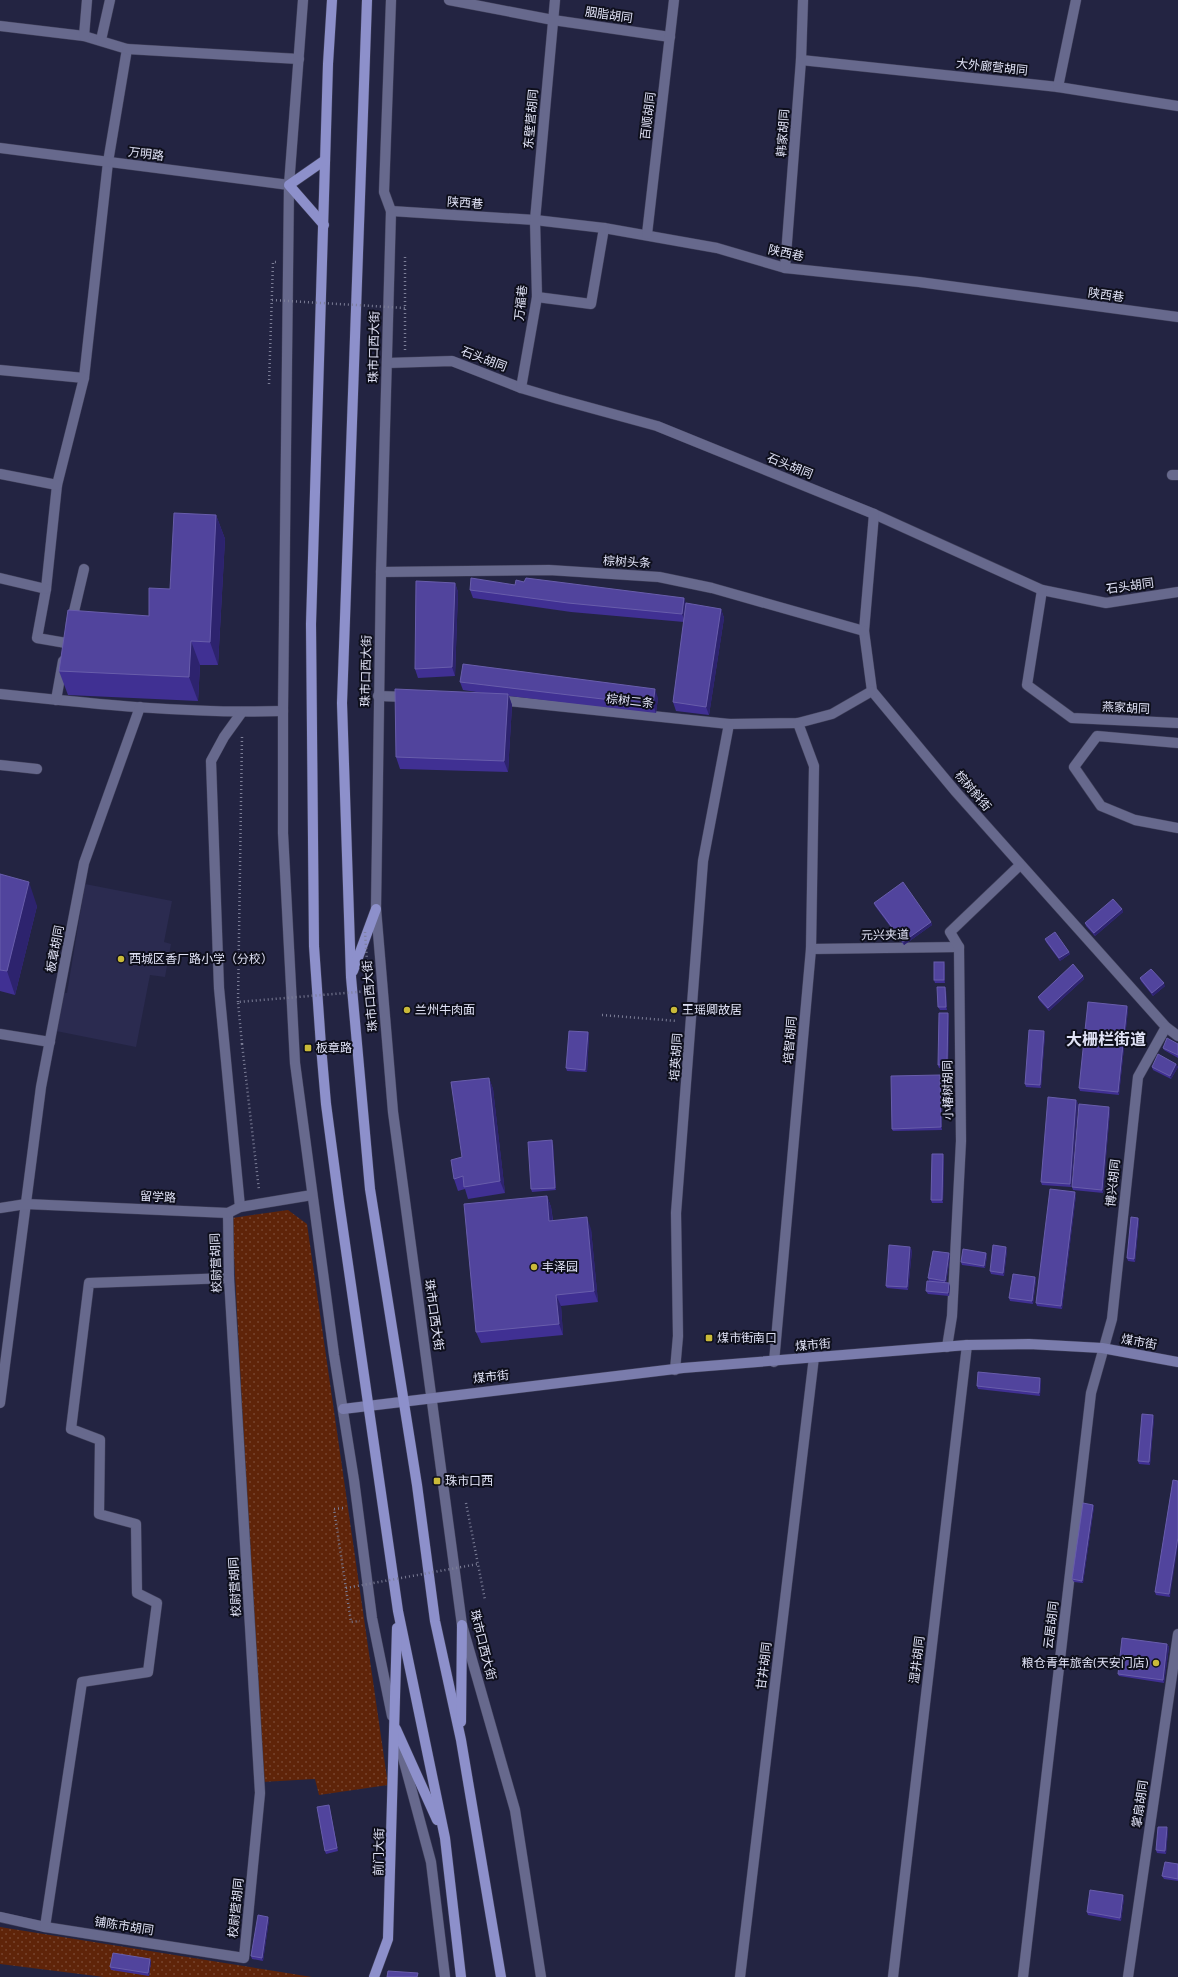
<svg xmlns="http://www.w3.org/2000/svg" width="1178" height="1977" font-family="Barlow,'Noto Sans SC',sans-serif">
<defs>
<pattern id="grass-dots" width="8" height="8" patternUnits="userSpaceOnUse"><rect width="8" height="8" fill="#5f2409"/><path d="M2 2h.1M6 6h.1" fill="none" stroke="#76442e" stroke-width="1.8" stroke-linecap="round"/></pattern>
</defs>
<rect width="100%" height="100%" fill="#232442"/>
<!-- built -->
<polygon fill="#2b2b50" points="85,884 172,901 164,942 171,944 165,977 150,975 136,1047 56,1031 62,993 67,993"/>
<!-- grass -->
<g fill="url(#grass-dots)">
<polygon points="288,1210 307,1224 388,1785 319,1795 315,1779 262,1782 232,1218"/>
<polygon points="0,1927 312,1977 104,1977 0,1964"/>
</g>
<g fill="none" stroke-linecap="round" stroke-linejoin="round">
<!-- service casing -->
<g stroke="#40405a" stroke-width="11">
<g id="service">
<polyline points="449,0 553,20 670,37"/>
<polyline points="0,26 84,36 127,49 108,162 84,378"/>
<polyline points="84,36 87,0"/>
<polyline points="101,40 110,0"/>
<polyline points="127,49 299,59"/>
<polyline points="801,60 1058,87 1178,106"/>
<polyline points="1058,87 1076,0"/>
<polyline points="391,211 535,220 604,228 717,248 785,268 919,282 1178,317"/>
<polyline points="647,234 674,0"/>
<polyline points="785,268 801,60 803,0"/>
<polyline points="537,297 591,304 604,228"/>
<polyline points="387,363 452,361 521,388 558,399 657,426 874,514 1042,590 1106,603 1178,592"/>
<polyline points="0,370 84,378 57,485 46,589 37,638 66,643"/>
<polyline points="521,388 537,297 535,220 555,0"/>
<polyline points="0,474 57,485"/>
<polyline points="1172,475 1178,475"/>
<polyline points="874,514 864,631 872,691 956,792 1166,1027 1178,1036"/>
<polyline points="381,572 549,570 659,577 712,588 864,631"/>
<polyline points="0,578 46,589"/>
<polyline points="1042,590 1027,685 1072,718 1178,723"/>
<path d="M0,694C94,704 188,714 283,711"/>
<polyline points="378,696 408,697"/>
<polyline points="498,700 729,724 798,723 832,714 872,691"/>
<polyline points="1178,743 1097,736 1074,767 1101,806 1135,820 1178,828"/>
<polyline points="0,765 37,769"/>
<polyline points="811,949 959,947"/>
<polyline points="0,1034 50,1042"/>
<polyline points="240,1207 219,988 211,761 224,737 242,712"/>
<polyline points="947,1347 952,1316 961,1141 959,947 950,932 1020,865"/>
<polyline points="774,1362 811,949 814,766 798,723"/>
<polyline points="675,1370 678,1336 676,1213 703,861 729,724"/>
<polyline points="0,1403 41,1087 84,863 140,707"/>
<polyline points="0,1917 45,1927 244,1958 260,1793 229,1278 228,1213"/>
<polyline points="45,1927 82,1682 148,1672 157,1603 137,1593 136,1524 99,1514 100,1440 71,1429 89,1283 229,1278"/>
<polyline points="893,1977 967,1345"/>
<polyline points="1023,1977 1091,1393 1112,1319 1138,1077 1166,1027"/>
<polyline points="1128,1977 1178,1634"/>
</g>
</g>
<!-- minor casing -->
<g stroke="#40405a" stroke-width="11">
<g id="minor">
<polyline points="0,148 289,185"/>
<polyline points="71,624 84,569"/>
<polyline points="56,700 63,661"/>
<polyline points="0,1208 26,1204 228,1213 240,1207 312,1195"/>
<polyline points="740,1977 814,1357"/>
</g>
</g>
<!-- tertiary casing -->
<g stroke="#40405a" stroke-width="11">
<g id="tertiary">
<polyline points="303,0 289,185 283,711 283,833 295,1063 334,1355 354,1480 372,1618 392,1716"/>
<polyline points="391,0 384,192 391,211 381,572 376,909 393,1112 462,1625 515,1810 541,1977"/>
<polyline points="399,1743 431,1862 445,1977"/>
</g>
</g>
<!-- secondary casing -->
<g stroke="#40405a" stroke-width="11">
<polyline id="secondary" points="343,1409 683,1368 967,1345 1029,1344 1102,1348 1178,1362"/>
</g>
<!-- primary casing -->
<g stroke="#40405a" stroke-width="11">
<g id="primary">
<polyline points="332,0 328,64 311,624 314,946 321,1046 326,1104 339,1202 398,1611 445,1838 461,1977"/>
<polyline points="367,0 342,703 351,977 370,1189 417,1485 435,1621 461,1740 501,1977"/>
<polyline points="324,225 289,185 325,160"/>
<polyline points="353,971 376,909"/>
<polyline points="461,1722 462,1625"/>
<polyline points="396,1729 437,1820"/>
<polyline points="374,1977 388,1939 397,1628"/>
</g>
</g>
<!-- path -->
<g stroke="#7c7e97" stroke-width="2.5" stroke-dasharray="1 3" stroke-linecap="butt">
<polyline points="405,350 405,257"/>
<polyline points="269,384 273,262 276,262"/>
<polyline points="238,1002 242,736"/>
<polyline points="602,1015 677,1021"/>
<polyline points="242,1044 259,1190"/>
<polyline points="466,1503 485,1600"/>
<polyline points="343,1508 334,1509 351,1622 360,1621"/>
</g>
<!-- service -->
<use href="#service" stroke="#67698d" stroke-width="10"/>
<!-- minor -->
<use href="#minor" stroke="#67698d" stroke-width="10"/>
<!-- tertiary -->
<use href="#tertiary" stroke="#67698d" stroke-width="10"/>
<!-- secondary -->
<use href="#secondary" stroke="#7a7cac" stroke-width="10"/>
<!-- primary -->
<use href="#primary" stroke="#8d90cb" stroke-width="10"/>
<!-- path-bridge -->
<g stroke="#7c7e97" stroke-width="2.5" stroke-dasharray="1 3" stroke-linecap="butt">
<polyline points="272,300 405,308"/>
<polyline points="242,1044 238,1002 369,991 365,932"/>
<polyline points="346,1588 478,1564"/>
</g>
</g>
<!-- wall -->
<g fill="#403093">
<polygon points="216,515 225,539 218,665 200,665 198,701 68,695 59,671 149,616 170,589"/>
<polygon points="524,582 684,598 686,605 721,609 724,618 709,715 676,711 673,702 684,622 571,612 473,598 470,590 515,585"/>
<polygon points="455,583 458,592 455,676 418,678 415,669"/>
<polygon points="460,682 658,698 656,713 509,696 512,705 508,772 400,769 396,757 483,693 463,690"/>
<polygon points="0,874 37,906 15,995 0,991"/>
<polygon points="874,903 931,922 932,925 904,945 875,906"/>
<polygon points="1122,909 1123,912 1095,936 1086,926 1085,923"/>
<polygon points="1045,939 1069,952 1070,954 1060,961 1046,942"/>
<polygon points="945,965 945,983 935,983 934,980"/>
<polygon points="1083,976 1084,979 1049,1011 1039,1000 1038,997"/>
<polygon points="1140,978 1165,986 1153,996 1141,981"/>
<polygon points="945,987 946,990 947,1010 940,1010 938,1007"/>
<polygon points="1127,1006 1128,1009 1119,1095 1080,1091 1079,1088"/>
<polygon points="949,1016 948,1067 939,1068 938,1065"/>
<polygon points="588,1032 589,1035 587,1072 567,1071 566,1068"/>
<polygon points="1045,1034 1041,1088 1026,1087 1025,1084"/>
<polygon points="1178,1044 1178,1058 1164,1050 1163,1048"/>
<polygon points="1176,1064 1178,1067 1171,1079 1153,1070 1152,1067"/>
<polygon points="489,1078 493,1089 505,1193 468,1199 465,1189 458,1191 454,1179 462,1157"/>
<polygon points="941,1078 942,1130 893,1131 892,1129"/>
<polygon points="1078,1103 1071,1187 1042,1185 1041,1182"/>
<polygon points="1110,1110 1103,1193 1073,1190 1072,1187"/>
<polygon points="553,1143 556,1190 532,1192 531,1189"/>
<polygon points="944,1157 943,1203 932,1203 931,1200"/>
<polygon points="1076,1195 1062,1309 1037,1306 1036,1303"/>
<polygon points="547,1196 551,1207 553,1220 591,1229 598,1302 561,1306 563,1335 481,1343 476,1332"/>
<polygon points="1138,1218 1139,1221 1135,1262 1128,1261 1127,1258"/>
<polygon points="912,1250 908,1290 887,1288 886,1286"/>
<polygon points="1007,1250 1004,1276 991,1274 990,1271"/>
<polygon points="949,1253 950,1256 946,1283 950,1286 949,1296 928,1294 926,1291 929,1281 928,1278"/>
<polygon points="986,1253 987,1256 985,1268 962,1265 961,1262"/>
<polygon points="1035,1277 1036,1280 1033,1304 1010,1301 1009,1298"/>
<polygon points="1041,1381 1040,1396 978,1389 977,1386"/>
<polygon points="1154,1418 1150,1465 1139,1464 1138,1461"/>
<polygon points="1173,1480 1170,1597 1156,1595 1155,1592"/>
<polygon points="1093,1505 1094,1507 1083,1583 1074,1582 1072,1579"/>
<polygon points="1167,1644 1169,1647 1164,1683 1119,1676 1118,1674"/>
<polygon points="329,1805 338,1851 326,1854 325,1851"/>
<polygon points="1168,1830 1166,1854 1157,1853 1156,1850"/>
<polygon points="1178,1864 1178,1881 1164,1879 1162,1876"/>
<polygon points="1124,1898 1121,1921 1088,1915 1087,1912"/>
<polygon points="269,1920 263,1961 252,1959 251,1956"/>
<polygon points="150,1959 151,1962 149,1976 111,1970 110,1967"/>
</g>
<!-- shaded-wall -->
<g fill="#2d236e">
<polygon points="216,515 225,539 218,665 210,642"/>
<polygon points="455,583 458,592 455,676 452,667"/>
<polygon points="684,598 687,607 685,622 682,614"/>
<polygon points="721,609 724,618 709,715 706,707"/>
<polygon points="191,641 200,665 198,701 189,677"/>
<polygon points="655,689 658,698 656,713 653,705"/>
<polygon points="508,694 512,705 508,772 504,761"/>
<polygon points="29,882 37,906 15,995 7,971"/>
<polygon points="1122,909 1123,912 1095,936 1094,933"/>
<polygon points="931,922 932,925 904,945 903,942"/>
<polygon points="1069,952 1070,954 1060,961 1059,958"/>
<polygon points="944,962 945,965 945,983 944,980"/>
<polygon points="1083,976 1084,979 1049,1011 1048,1008"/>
<polygon points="1164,983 1165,986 1153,996 1152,993"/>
<polygon points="945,987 946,990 947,1010 946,1007"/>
<polygon points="1127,1006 1128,1009 1119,1095 1118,1092"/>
<polygon points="948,1013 949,1016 948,1067 947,1064"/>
<polygon points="1044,1031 1045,1034 1041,1088 1040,1085"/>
<polygon points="588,1032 589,1035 587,1072 585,1070"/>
<polygon points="1176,1064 1178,1067 1171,1079 1170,1076"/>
<polygon points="940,1075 941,1078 942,1130 941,1127"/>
<polygon points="489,1078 493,1089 505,1193 500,1181"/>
<polygon points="1076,1100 1078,1103 1071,1187 1070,1184"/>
<polygon points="1109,1107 1110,1110 1103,1193 1102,1190"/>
<polygon points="552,1140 553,1143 556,1190 555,1188"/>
<polygon points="943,1154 944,1157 943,1203 942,1200"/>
<polygon points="1075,1192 1076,1195 1062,1309 1061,1306"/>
<polygon points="547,1196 551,1207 554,1232 549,1221"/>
<polygon points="587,1217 591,1229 598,1302 594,1291"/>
<polygon points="1138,1218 1139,1221 1135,1262 1134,1259"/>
<polygon points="910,1247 912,1250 908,1290 907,1287"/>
<polygon points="1006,1247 1007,1250 1004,1276 1003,1273"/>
<polygon points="949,1253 950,1256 946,1284 945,1281"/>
<polygon points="986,1253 987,1256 985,1268 984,1266"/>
<polygon points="1035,1277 1036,1280 1033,1304 1032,1301"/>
<polygon points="949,1283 950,1286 949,1296 948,1293"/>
<polygon points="556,1295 561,1306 563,1335 559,1324"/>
<polygon points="1040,1378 1041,1381 1040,1396 1039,1393"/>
<polygon points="1153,1415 1154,1418 1150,1465 1149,1462"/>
<polygon points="1093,1505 1094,1507 1083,1583 1082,1581"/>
<polygon points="1178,1537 1178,1546 1170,1597 1169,1594"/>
<polygon points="1167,1644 1169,1647 1164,1683 1163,1680"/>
<polygon points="329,1805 330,1808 338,1851 337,1848"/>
<polygon points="1167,1827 1168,1830 1166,1854 1165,1851"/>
<polygon points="1123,1895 1124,1898 1121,1921 1120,1918"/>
<polygon points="268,1917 269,1920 263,1961 262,1958"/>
<polygon points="150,1959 151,1962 149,1976 148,1973"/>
</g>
<!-- building -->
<g fill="#51449d" stroke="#685dab">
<polygon points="174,513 216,515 210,642 191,641 189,677 59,671 68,610 149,616 149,588 170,589"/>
<polygon points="471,578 515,585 516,580 524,582 526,578 684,598 682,614 568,603 470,590"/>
<polygon points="416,581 455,583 452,667 415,669"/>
<polygon points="686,603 721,609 706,707 673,702"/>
<polygon points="463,664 655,689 653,705 460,682"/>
<polygon points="395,689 508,694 504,761 396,757"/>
<polygon points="0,874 29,882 7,971 0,970"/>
<polygon points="903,882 931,922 903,942 874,903"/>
<polygon points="1113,899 1122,909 1094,933 1085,923"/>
<polygon points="1055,932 1069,952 1059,958 1045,939"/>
<rect x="934" y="962" width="10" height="18"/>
<polygon points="1073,964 1083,976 1048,1008 1038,997"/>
<polygon points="1151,969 1164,983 1152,993 1140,978"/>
<polygon points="937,987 945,987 946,1007 938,1007"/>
<polygon points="1088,1002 1127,1006 1118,1092 1079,1088"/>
<polygon points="939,1013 948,1013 947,1064 938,1065"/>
<polygon points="1029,1030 1044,1031 1040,1085 1025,1084"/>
<polygon points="569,1031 588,1032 585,1070 566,1068"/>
<polygon points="1167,1038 1178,1044 1178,1055 1163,1048"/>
<polygon points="1158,1054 1176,1064 1170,1076 1152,1067"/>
<polygon points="940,1075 941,1127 892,1129 891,1076"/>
<polygon points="489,1078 500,1181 464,1187 463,1176 454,1179 451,1160 462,1157 451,1082"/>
<polygon points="1048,1097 1076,1100 1070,1184 1041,1182"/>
<polygon points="1079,1104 1109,1107 1102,1190 1072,1187"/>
<polygon points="552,1140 555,1188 531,1189 528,1142"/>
<polygon points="932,1154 943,1154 942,1200 931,1200"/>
<polygon points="1050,1189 1075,1192 1061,1306 1036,1303"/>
<polygon points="547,1196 549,1221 587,1217 594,1291 556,1295 559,1324 476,1332 464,1204"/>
<polygon points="1131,1217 1138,1218 1134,1259 1127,1258"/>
<polygon points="889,1245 910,1247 907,1287 886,1286"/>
<polygon points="993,1245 1006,1247 1003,1273 990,1271"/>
<polygon points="963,1249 986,1253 984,1266 961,1262"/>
<polygon points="933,1251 949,1253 945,1281 928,1278"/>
<polygon points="1013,1274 1035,1277 1032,1301 1009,1298"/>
<polygon points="927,1281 949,1283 948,1293 926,1291"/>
<polygon points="978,1372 1040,1378 1039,1393 977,1386"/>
<polygon points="1142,1414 1153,1415 1149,1462 1138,1461"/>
<polygon points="1173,1480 1178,1481 1178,1537 1169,1594 1155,1592"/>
<polygon points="1083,1503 1093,1505 1082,1581 1072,1579"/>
<polygon points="1122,1638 1167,1644 1163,1680 1118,1674"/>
<polygon points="329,1805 337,1848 325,1851 317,1807"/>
<polygon points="1158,1827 1167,1827 1165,1851 1156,1850"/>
<polygon points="1165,1862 1178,1864 1178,1879 1162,1876"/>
<polygon points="1090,1890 1123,1895 1120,1918 1087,1912"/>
<polygon points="258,1915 268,1917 262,1958 251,1956"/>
<polygon points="113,1953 150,1959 148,1973 110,1967"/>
<polygon points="388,1971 418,1973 417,1977 387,1977"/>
</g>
<!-- markers -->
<g fill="#caba39" stroke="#0e0f1c" stroke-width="1.5">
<circle cx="121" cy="959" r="4"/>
<circle cx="407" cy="1010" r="4"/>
<circle cx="674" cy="1010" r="4"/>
<rect x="304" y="1044" width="8" height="8" rx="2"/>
<circle cx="534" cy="1267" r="4"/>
<rect x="705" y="1334" width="8" height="8" rx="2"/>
<rect x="433" y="1477" width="8" height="8" rx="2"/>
<circle cx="1156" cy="1663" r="4"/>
</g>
<g text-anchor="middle" stroke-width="4" stroke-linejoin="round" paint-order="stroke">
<!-- street labels -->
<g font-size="12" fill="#e1e3f7" stroke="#0e0f1c">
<text transform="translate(609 15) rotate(8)" y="4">胭脂胡同</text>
<text transform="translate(992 67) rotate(6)" y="4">大外廊营胡同</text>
<text transform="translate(648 116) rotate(-83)" y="4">百顺胡同</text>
<text transform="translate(531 119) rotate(-85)" y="4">东壁营胡同</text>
<text transform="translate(783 133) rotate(-86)" y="4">韩家胡同</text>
<text transform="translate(146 154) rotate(7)" y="4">万明路</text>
<text transform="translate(465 203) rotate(4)" y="4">陕西巷</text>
<text transform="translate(786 253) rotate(12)" y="4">陕西巷</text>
<text transform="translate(1106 295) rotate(8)" y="4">陕西巷</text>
<text transform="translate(521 303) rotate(-84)" y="4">万福巷</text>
<text transform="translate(374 347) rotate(-89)" y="4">珠市口西大街</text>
<text transform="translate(484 359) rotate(21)" y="4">石头胡同</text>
<text transform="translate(790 466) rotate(22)" y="4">石头胡同</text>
<text transform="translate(627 562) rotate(3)" y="4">棕树头条</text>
<text transform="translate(1130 586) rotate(-8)" y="4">石头胡同</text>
<text transform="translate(366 671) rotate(-89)" y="4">珠市口西大街</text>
<text transform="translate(630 701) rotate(6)" y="4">棕树二条</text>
<text transform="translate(1126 708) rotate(3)" y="4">燕家胡同</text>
<text transform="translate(973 791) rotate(49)" y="4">棕树斜街</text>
<text transform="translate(885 935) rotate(-1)" y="4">元兴夹道</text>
<text transform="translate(55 949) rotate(-79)" y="4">板章胡同</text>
<text transform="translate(370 996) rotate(-95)" y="4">珠市口西大街</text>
<text transform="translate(790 1040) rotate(-85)" y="4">培智胡同</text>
<text transform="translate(676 1057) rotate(-86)" y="4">培英胡同</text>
<text transform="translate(948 1090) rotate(-91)" y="4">小椿树胡同</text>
<text transform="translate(1113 1183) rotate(-84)" y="4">博兴胡同</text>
<text transform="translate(158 1197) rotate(3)" y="4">留学路</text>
<text transform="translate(216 1263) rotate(-92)" y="4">校尉营胡同</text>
<text transform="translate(434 1315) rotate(82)" y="4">珠市口西大街</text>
<text transform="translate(1139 1342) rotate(10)" y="4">煤市街</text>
<text transform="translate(813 1345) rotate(-5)" y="4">煤市街</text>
<text transform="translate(491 1377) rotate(-6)" y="4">煤市街</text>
<text transform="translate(235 1587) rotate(-93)" y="4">校尉营胡同</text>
<text transform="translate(1051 1625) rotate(-83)" y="4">云居胡同</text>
<text transform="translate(483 1645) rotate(76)" y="4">珠市口西大街</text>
<text transform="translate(917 1660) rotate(-83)" y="4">湿井胡同</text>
<text transform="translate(764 1666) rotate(-83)" y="4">甘井胡同</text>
<text transform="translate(1140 1804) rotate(-82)" y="4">掌扇胡同</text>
<text transform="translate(379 1852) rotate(-89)" y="4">前门大街</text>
<text transform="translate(236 1908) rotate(-84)" y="4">校尉营胡同</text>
<text transform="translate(124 1926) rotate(9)" y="4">铺陈市胡同</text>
</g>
<!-- poi labels -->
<g font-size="12" fill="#e1e3f7" stroke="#0e0f1c" text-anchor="start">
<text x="129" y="963">西城区香厂路小学（分校）</text>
<text x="415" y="1014">兰州牛肉面</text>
<text x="682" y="1014">王瑶卿故居</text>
<text x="316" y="1052">板章路</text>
<text x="542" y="1271">丰泽园</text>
<text x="717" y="1342">煤市街南口</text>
<text x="445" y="1485">珠市口西</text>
<text x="1148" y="1667" text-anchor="end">粮仓青年旅舍(天安门店)</text>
</g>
<!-- district labels -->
<g font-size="16" font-weight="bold" fill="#e1e3f7" stroke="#0e0f1c">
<text x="1106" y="1045">大栅栏街道</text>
</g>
</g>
</svg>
